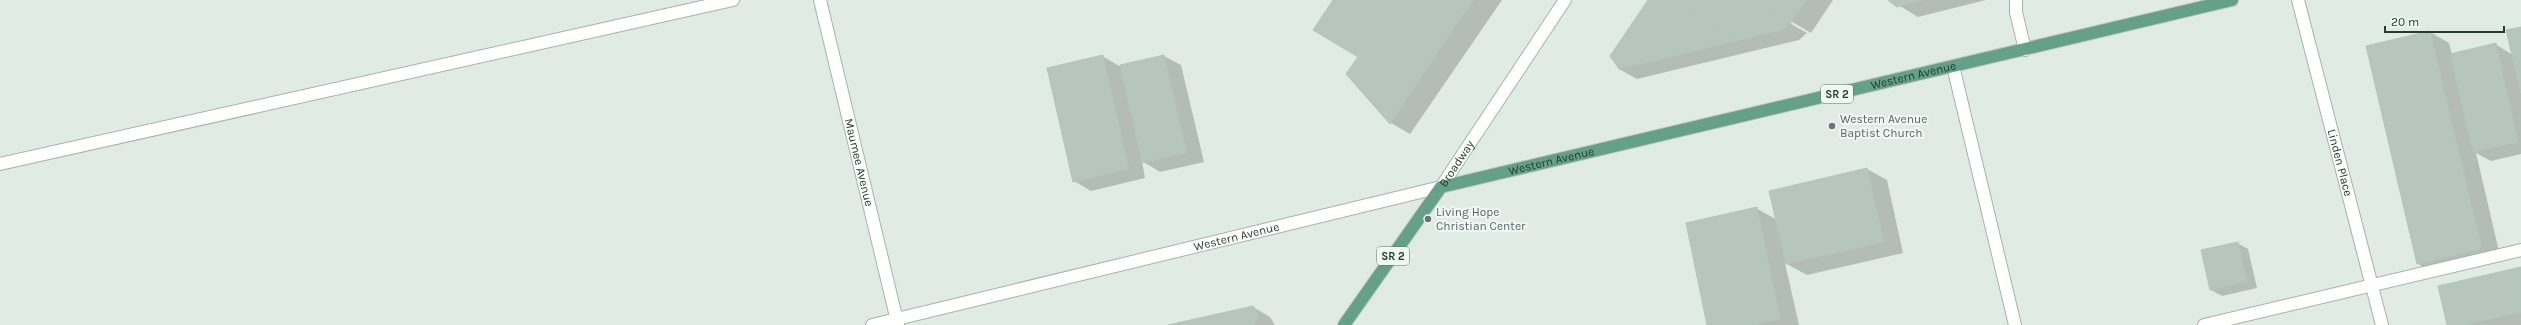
<svg xmlns="http://www.w3.org/2000/svg" width="2521" height="325" font-family="Karla,sans-serif">
<rect width="100%" height="100%" fill="#e1ebe5"/>
<!-- shadow -->
<g fill="#0003">
<polygon points="1335,0 1502,0 1410,134 1391,123"/>
<polygon points="1649,0 1833,0 1811,33 1787,19 1786,21 1807,33 1799,40 1637,79 1619,69"/>
<polygon points="1890,0 1986,0 1918,17"/>
<polygon points="2521,28 2521,154 2491,161 2476,153 2501,260 2438,275 2418,264 2430,32 2449,43 2452,54 2495,44 2513,55"/>
<polygon points="1102,56 1121,67 1164,56 1181,65 1204,162 1160,172 1142,161 1145,178 1091,191 1074,181"/>
<polygon points="1867,169 1887,180 1903,253 1807,275 1785,263 1799,325 1709,325 1756,208 1777,220"/>
<polygon points="2237,243 2248,249 2257,288 2222,296 2211,290"/>
<polygon points="2521,268 2521,325 2448,325"/>
<polygon points="1253,307 1270,317 1275,325 1172,325"/>
</g>
<!-- building -->
<g fill="#b6c6be" stroke="#b3c5bb">
<polygon points="1333,0 1439,0 1462,16 1390,124 1346,74 1358,57 1313,30"/>
<polygon points="1439,0 1474,0 1462,16"/>
<polygon points="1648,0 1677,0 1737,41 1619,69 1610,56"/>
<polygon points="1677,0 1757,0 1791,23 1782,30 1737,41"/>
<polygon points="1757,0 1806,0 1791,23"/>
<polygon points="1888,0 1923,0 1897,7"/>
<polygon points="2521,27 2521,93 2506,30"/>
<polygon points="2430,31 2482,249 2417,264 2366,46"/>
<polygon points="2496,43 2518,142 2473,152 2450,54"/>
<polygon points="1103,55 1129,169 1073,182 1047,68"/>
<polygon points="1164,55 1187,153 1142,163 1120,65"/>
<polygon points="1867,168 1884,242 1786,264 1769,191"/>
<polygon points="1757,207 1780,319 1753,325 1707,325 1686,223"/>
<polygon points="2238,242 2247,282 2210,290 2201,250"/>
<polygon points="2521,267 2521,312 2464,325 2447,325 2438,286"/>
<polygon points="1253,306 1259,316 1253,325 1168,325"/>
</g>
<g fill="none" stroke-linecap="round" stroke-linejoin="round">
<!-- lane casing -->
<g stroke="#a4b3ab" stroke-width="14">
<g id="lane">
<polyline points="2016,0 2016,12 2025,50"/>
<polyline points="1953,66 2015,325"/>
<polyline points="0,164 733,0"/>
<polyline points="2204,325 2521,250"/>
</g>
</g>
<!-- street casing -->
<g stroke="#a4b3ab" stroke-width="14">
<g id="street">
<path id="s1" d="M2298,0L2382,325"/>
<path id="s2" d="M872,325L1441,187"/>
</g>
</g>
<!-- secondary casing -->
<g stroke="#9fb7ab" stroke-width="14">
<g id="secondary">
<path id="s3" d="M820,0L898,325"/>
<path id="s4" d="M1441,187L1565,0"/>
</g>
</g>
<!-- primary casing -->
<g stroke="#c1c8c5" stroke-width="14">
<g id="primary">
<path id="s5" d="M1344,325L1441,187L2232,0"/>
</g>
</g>
<!-- lane -->
<use href="#lane" stroke="#fff" stroke-width="12"/>
<!-- street -->
<use href="#street" stroke="#fff" stroke-width="12"/>
<!-- secondary -->
<use href="#secondary" stroke="#fff" stroke-width="12"/>
<!-- primary -->
<use href="#primary" stroke="#65a089" stroke-width="12"/>
</g>
<!-- markers -->
<g fill="#6b7280" stroke="#f1f8f4" stroke-width="1.5">
<circle cx="1832" cy="126" r="4"/>
<circle cx="1428" cy="219" r="4"/>
</g>
<g text-anchor="middle" stroke-width="4" stroke-linejoin="round" paint-order="stroke">
<!-- shield labels -->
<g fill="#f1f8f4" stroke="#5f746c" stroke-width="1">
<rect x="1821" y="85" width="32" height="18" rx="3"/>
<rect x="1377" y="247" width="32" height="18" rx="3"/>
</g>
<g font-size="11" font-weight="bold" fill="#213c31">
<text x="1837" y="98">SR 2</text>
<text x="1393" y="260">SR 2</text>
</g>
<!-- street labels -->
<g font-size="12" fill="#213c31" stroke="#f1f8f4">
<text dy="4" stroke="none"><textPath href="#s5" startOffset="654">Western Avenue</textPath></text>
<text dy="4" stroke="none"><textPath href="#s5" startOffset="282">Western Avenue</textPath></text>
<text dy="4" stroke="none"><textPath href="#s1" startOffset="168">Linden Place</textPath></text>
<text dy="4" stroke="none"><textPath href="#s3" startOffset="167">Maumee Avenue</textPath></text>
<text dy="4" stroke="none"><textPath href="#s4" startOffset="28">Broadway</textPath></text>
<text dy="4" stroke="none"><textPath href="#s2" startOffset="375">Western Avenue</textPath></text>
</g>
<!-- worship labels -->
<g font-size="12" fill="#5b616d" stroke="#f1f8f4" text-anchor="start">
<text x="1840" y="123">Western Avenue<tspan x="1840" dy="14">Baptist Church</tspan></text>
<text x="1436" y="216">Living Hope<tspan x="1436" dy="14">Christian Center</tspan></text>
</g>
</g>
<!-- scale -->
<path d="M2385 26v6h119v-6" fill="none" stroke="#213c31" stroke-width="2"/>
<text x="2391" y="26" font-size="12" fill="#213c31" stroke="#f1f8f4" stroke-width="3" paint-order="stroke">20 m</text>
</svg>
